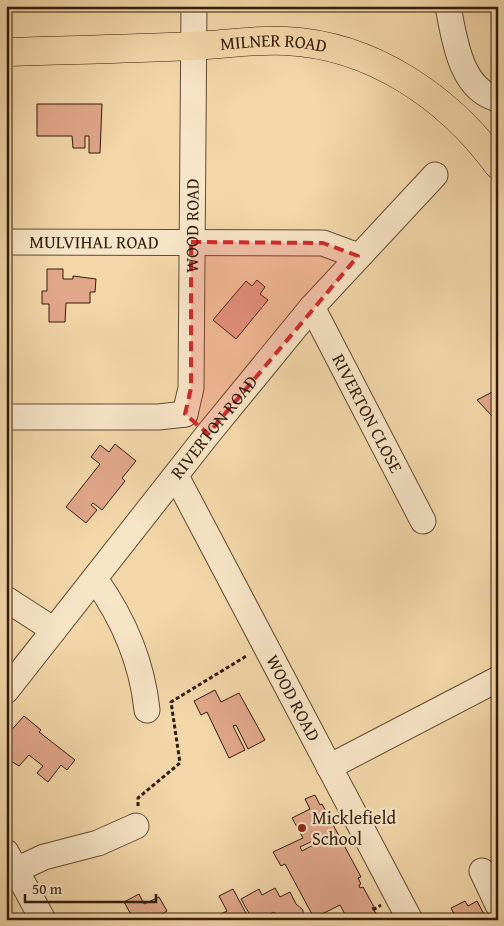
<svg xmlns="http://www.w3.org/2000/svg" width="504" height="926" font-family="'Gentium Book Plus',serif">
<rect width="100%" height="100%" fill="#f3d7a9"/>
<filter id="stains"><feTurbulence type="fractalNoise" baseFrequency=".004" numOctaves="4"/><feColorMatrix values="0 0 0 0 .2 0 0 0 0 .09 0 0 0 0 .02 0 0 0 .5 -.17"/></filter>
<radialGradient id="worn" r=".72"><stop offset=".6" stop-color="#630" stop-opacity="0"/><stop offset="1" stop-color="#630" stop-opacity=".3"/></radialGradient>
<!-- building -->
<g fill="#e1a78b" stroke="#321b0b" fill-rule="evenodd">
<rect x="72" y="6" width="21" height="2"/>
<polygon points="37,104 102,104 100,153 89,153 89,136 85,136 85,148 73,148 72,136 37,136"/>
<polygon points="47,269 63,269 63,279 73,279 73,276 96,279 95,292 90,292 90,303 66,303 65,322 49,322 49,304 42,304 42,291 47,291"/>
<polygon points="257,280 265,287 260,294 268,300 236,339 213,320 246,281 252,286"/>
<polygon points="498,345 498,362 494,346"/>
<polygon points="498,389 498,413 492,416 477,400"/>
<polygon points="115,444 136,461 122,478 125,481 102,510 93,503 91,505 97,510 86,523 66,507 100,464 91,457 100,445 109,452"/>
<polygon points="215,690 221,702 239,693 265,740 248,749 236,725 233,726 245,750 229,758 207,712 201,715 194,701"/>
<polygon points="24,716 41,730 39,732 75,760 67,770 61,765 48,782 37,773 43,766 29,755 19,766 6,758 6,736"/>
<path d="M315,795L320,805L322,804L361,877L358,878L361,884L359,885L360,888L363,887L374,907L372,908L381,920H348L340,905L314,918L285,864L281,866L273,852L303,838L292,818L310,809L305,799ZM332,832L334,834L302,851L300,847Z"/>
<path d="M275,888L280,897L290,892L296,904L303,910V920H216L215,917L227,911L219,896L233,889L248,917L250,915L241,899L259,889L262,895ZM274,912L277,916L271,919L268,915Z"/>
<polygon points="139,894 144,904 159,897 167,911 160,915 163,920 134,920 124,902"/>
<polygon points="465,901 468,906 477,901 487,920 457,920 451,908"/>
</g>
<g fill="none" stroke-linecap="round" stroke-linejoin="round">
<!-- minor casing -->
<g stroke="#624a32" stroke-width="27">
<g id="minor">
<path d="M448,6C454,37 460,90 498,99"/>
<path id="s1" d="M6,242L323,243L358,256"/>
<path id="s2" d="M312,307L423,521"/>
<path id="s3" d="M185,414L191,388L194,6"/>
<polyline points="6,417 159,417 185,414"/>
<path id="s4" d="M176,476L410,920"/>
<path d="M95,579C123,618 142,662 147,710"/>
<polyline points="6,599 54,630"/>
<path id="s5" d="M6,691L208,434L312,307L435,175"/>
<polyline points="329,767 498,679"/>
<polyline points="6,852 43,920"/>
<polyline points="16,870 44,857 98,843 136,826"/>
<polyline points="482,871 498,905"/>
</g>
</g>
<!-- major casing -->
<g stroke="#321b0b" stroke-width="29">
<g id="major">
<path id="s6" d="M6,52C68,50 130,49 192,46C223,45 255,39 286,41C372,45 448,97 498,165"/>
</g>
</g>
<!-- path -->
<g stroke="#321b0b" stroke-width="3" stroke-dasharray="4 2.5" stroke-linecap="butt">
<polyline points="138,806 138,798 180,763 171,702 248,655"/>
<polyline points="373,910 381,905"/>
</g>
<!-- minor -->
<use href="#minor" stroke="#f7e5c7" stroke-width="25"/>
<!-- major -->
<use href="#major" stroke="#f3d7a9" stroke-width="28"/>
</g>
<!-- marked area -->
<path fill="#d62828" fill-opacity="0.2" stroke="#d62828" stroke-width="4" stroke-dasharray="10 6" stroke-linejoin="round" d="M191,242L323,243L358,256L208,434L185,414L191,388Z"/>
<!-- markers -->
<circle fill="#8f2418" stroke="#f7e5c7" stroke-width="2" cx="302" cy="828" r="5"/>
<g text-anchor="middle" stroke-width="4.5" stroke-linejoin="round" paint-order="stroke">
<!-- street labels -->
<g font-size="18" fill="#321b0b" stroke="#f7e5c7">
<text dy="6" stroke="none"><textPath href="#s6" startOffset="268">MILNER ROAD</textPath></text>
<text dy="6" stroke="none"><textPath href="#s3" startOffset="189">WOOD ROAD</textPath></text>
<text dy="6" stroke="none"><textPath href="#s1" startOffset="88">MULVIHAL ROAD</textPath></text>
<text dy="6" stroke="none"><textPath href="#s2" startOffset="120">RIVERTON CLOSE</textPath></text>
<text dy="6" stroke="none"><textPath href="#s5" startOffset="336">RIVERTON ROAD</textPath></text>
<text dy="6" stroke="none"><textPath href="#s4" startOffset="251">WOOD ROAD</textPath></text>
</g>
<!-- poi labels -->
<g font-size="18" fill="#321b0b" stroke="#f7e5c7" text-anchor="start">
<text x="312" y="824">Micklefield<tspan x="312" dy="21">School</tspan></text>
</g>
</g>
<!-- margin -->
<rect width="504" height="926" fill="none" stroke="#f3d7a9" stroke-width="25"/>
<rect x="8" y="8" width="489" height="911" fill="none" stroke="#321b0b" stroke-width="2.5"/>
<rect x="12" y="12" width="479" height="901" fill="none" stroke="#321b0b"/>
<!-- scale -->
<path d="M25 894v8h131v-8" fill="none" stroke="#321b0b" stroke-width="2.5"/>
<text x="32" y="894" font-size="15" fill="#321b0b" stroke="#f7e5c7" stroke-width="4" paint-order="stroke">50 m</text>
<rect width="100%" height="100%" filter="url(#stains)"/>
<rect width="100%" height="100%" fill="url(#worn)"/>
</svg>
